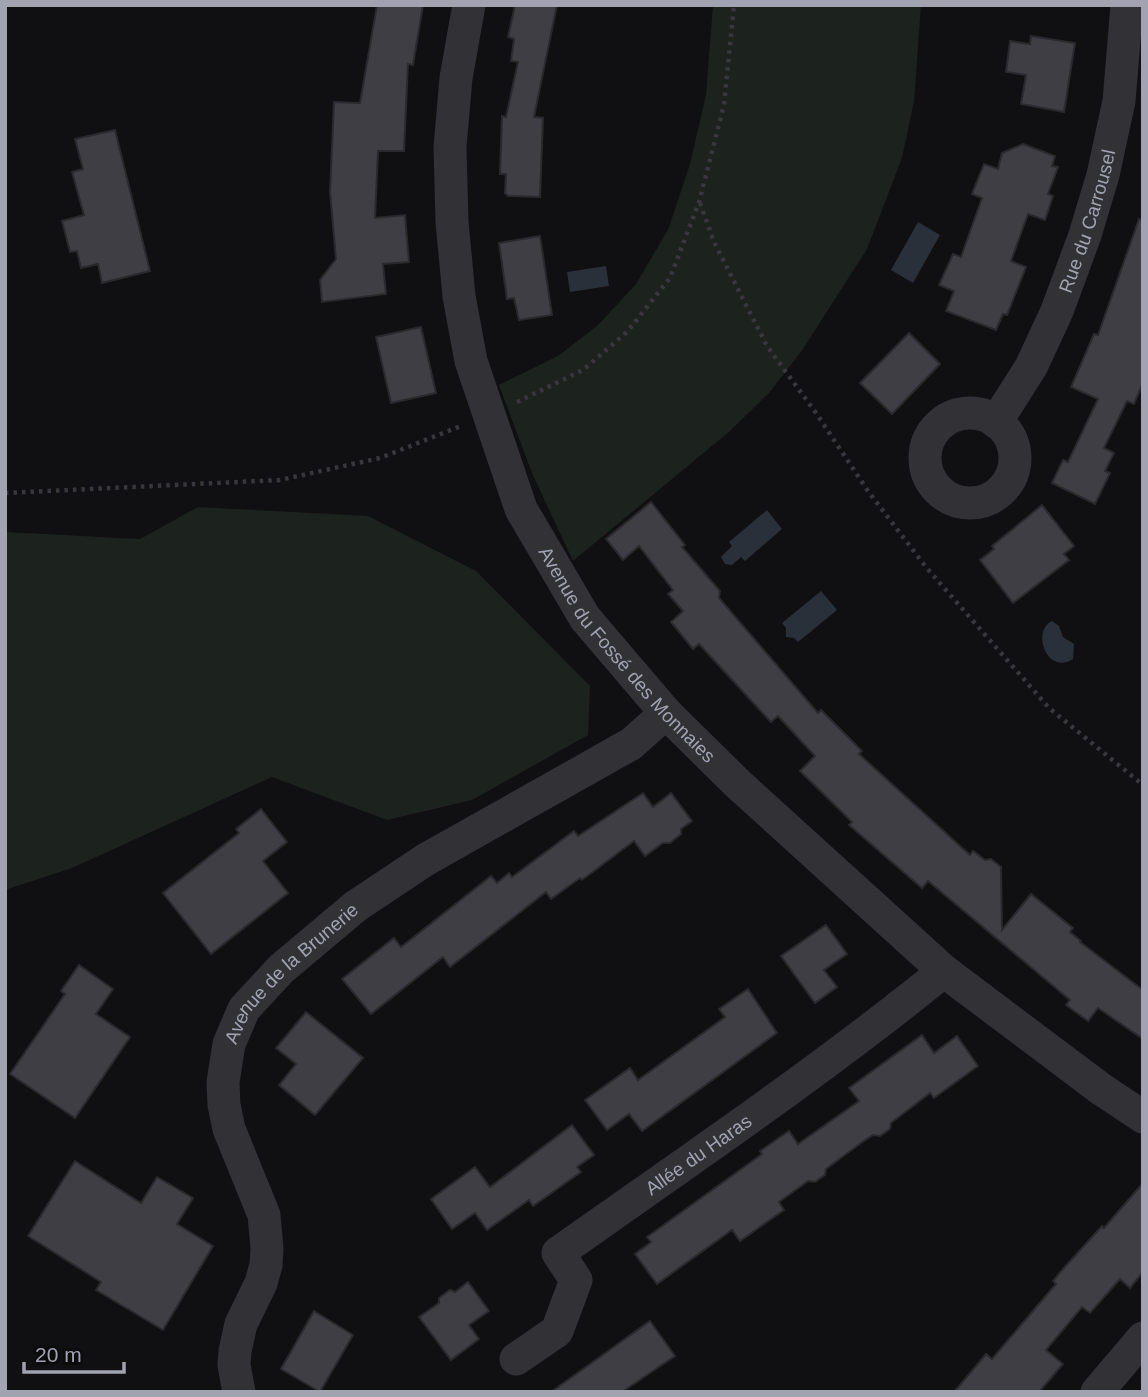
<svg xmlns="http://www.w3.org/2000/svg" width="1148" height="1397" font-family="Arial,sans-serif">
<rect width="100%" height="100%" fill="#100f11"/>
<!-- green -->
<g fill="#1c231e">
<polygon points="713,5 921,5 914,101 902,158 867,249 803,349 769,393 730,431 573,561 532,473 499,385 558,356 598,325 636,284 668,230 690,164 706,95"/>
<polygon points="198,507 368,516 476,571 590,686 588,735 472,800 387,820 272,777 72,868 5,890 5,532 140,539"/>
</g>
<!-- water -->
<g fill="#2a3039">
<polygon points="918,222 940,235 913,283 891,270"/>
<polygon points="606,266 609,286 570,292 567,272"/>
<polygon points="767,510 782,529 745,561 741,557 732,565 725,564 721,557 732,546 729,542"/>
<polygon points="821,591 837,610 798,642 794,638 786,637 786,628 782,623"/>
<path d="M1052,621L1059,626L1063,637L1074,644L1073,659C1047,676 1031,631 1052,621Z"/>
</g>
<!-- building -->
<g fill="#3f3e44" stroke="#2a292d" stroke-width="2">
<polygon points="377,5 423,5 413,65 408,64 404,151 378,151 375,218 405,215 409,262 383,264 386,294 322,302 320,280 336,259 330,192 334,102 360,103"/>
<polygon points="515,5 557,5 534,117 543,118 540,197 508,196 505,193 506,174 500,174 502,116 506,117 518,62 511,61 514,39 508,37"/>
<polygon points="1031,36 1075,43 1064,112 1021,104 1026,75 1006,72 1010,41 1030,44"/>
<polygon points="115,130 150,271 102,283 98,264 81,268 77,251 70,252 62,221 84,215 72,172 83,169 75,139"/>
<polygon points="1023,144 1055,156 1052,166 1058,167 1048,194 1053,196 1045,220 1028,214 1011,261 1026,267 1007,315 1003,314 996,330 946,311 954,291 939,285 953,254 961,257 982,198 972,194 984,164 998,169 1002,153"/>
<polygon points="1139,219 1143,220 1143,383 1134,404 1127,401 1104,448 1114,453 1105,471 1110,473 1095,504 1052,483 1063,460 1068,462 1098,399 1071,387 1094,334 1098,335"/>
<polygon points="540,236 552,315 519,320 514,298 507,299 499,243"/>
<polygon points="421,327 436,393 391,403 376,337"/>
<polygon points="909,333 940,364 892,414 860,383"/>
<polygon points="651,502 685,545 682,547 720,591 719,598 818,713 821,710 862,751 859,754 970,855 973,851 985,860 991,859 1001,867 1002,930 1031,894 1073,928 1070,932 1081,941 1080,942 1143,990 1143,1039 1098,1008 1088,1021 1066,1005 1070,1000 928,881 922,888 849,825 852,822 800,771 815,756 778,716 771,722 699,644 693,649 671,622 683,611 668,594 673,590 639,546 623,560 606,539"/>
<polygon points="1042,505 1074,546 1064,554 1069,560 1013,603 980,560 994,549 992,546"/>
<polygon points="643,793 653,807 671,793 692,821 681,829 681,834 670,843 663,843 645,856 634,841 582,880 580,878 551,899 546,892 450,967 443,957 371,1014 342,979 394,938 401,947 491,876 497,883 509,873 512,877 574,831 578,836"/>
<polygon points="261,809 287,842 263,861 288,893 211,954 163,893 239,833 236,829"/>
<polygon points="826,925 847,954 824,970 837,987 815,1003 781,956"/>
<polygon points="79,965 113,989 96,1014 130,1037 75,1118 10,1074 65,994 61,991"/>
<polygon points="748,989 777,1033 642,1131 629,1114 607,1130 585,1100 630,1068 638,1080 725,1017 719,1009"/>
<polygon points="306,1012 363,1058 315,1115 279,1085 296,1064 276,1048"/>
<polygon points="922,1035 934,1053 957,1036 978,1066 934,1098 930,1093 891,1123 890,1129 880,1136 873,1135 861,1143 826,1169 825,1175 815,1182 808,1181 779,1202 784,1210 740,1241 732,1230 657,1284 635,1254 651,1242 647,1237 762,1154 760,1151 789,1131 798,1144 859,1101 849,1088"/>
<polygon points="572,1125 594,1155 577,1167 581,1172 533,1206 529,1200 487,1230 475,1213 452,1229 431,1199 475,1167 490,1187"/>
<polygon points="75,1161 141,1203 157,1177 193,1198 177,1224 213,1246 163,1330 96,1290 101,1282 28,1236"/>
<polygon points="1143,1183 1143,1272 1130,1288 1120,1279 1090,1313 1082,1307 1046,1350 1063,1364 1039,1392 954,1392 986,1354 992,1359 1056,1284 1053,1281 1063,1269 1102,1226 1104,1228"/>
<polygon points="468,1282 489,1311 469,1325 479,1339 451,1360 419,1317 439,1303 439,1298 450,1290 455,1292"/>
<polygon points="314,1311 353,1335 320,1392 281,1369"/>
<polygon points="650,1321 675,1356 622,1392 551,1392"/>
</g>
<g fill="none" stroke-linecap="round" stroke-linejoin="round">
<!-- path -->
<g stroke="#37373d" stroke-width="4.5" stroke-dasharray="3.5 5" stroke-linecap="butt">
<polyline points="700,203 714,242 767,346 816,413 868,491 925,566 1049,708 1143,785"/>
<polyline points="517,402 583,370 627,332 670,278 699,202 724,105 734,5"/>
<polyline points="5,493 280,480 380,458 461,426"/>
</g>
<!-- minor -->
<g stroke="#313136" stroke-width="33">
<path id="s1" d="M469,5L456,78L450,147L452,222L459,296L471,361L521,509L585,618L666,713L737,783L944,971L1101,1089L1143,1117"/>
<circle cx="970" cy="458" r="45"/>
<path id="s2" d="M996,422L1031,367L1057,311L1085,235L1103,175L1119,101L1127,5"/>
<path id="s3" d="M516,1359L557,1331L576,1280L558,1253C688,1161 821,1071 944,971"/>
<path id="s4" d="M239,1392L234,1365L235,1351L241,1324L261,1283L266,1265L267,1248L264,1215L229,1129L224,1105L223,1082L229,1044L244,1009L281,969L356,906L425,860L631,744L666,713"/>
<polyline points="1097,1392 1143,1338"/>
</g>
</g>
<g text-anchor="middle" stroke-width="5" stroke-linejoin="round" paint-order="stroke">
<!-- street labels -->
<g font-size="19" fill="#a1a3b1" stroke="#0b0b0c">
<text dy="7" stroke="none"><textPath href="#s2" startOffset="222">Rue du Carrousel</textPath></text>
<text dy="7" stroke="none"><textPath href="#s1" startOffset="696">Avenue du Fossé des Monnaies</textPath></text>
<text dy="7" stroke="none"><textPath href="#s4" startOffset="458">Avenue de la Brunerie</textPath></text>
<text dy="7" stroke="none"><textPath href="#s3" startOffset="308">Allée du Haras</textPath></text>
</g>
</g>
<!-- border -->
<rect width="1148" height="1397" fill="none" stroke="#a1a3b1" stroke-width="14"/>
<!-- scale -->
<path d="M24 1362v10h100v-10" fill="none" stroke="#a1a3b1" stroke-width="3.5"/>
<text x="35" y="1362" font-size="21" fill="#a1a3b1" stroke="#0b0b0c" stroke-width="5" paint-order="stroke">20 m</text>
</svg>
